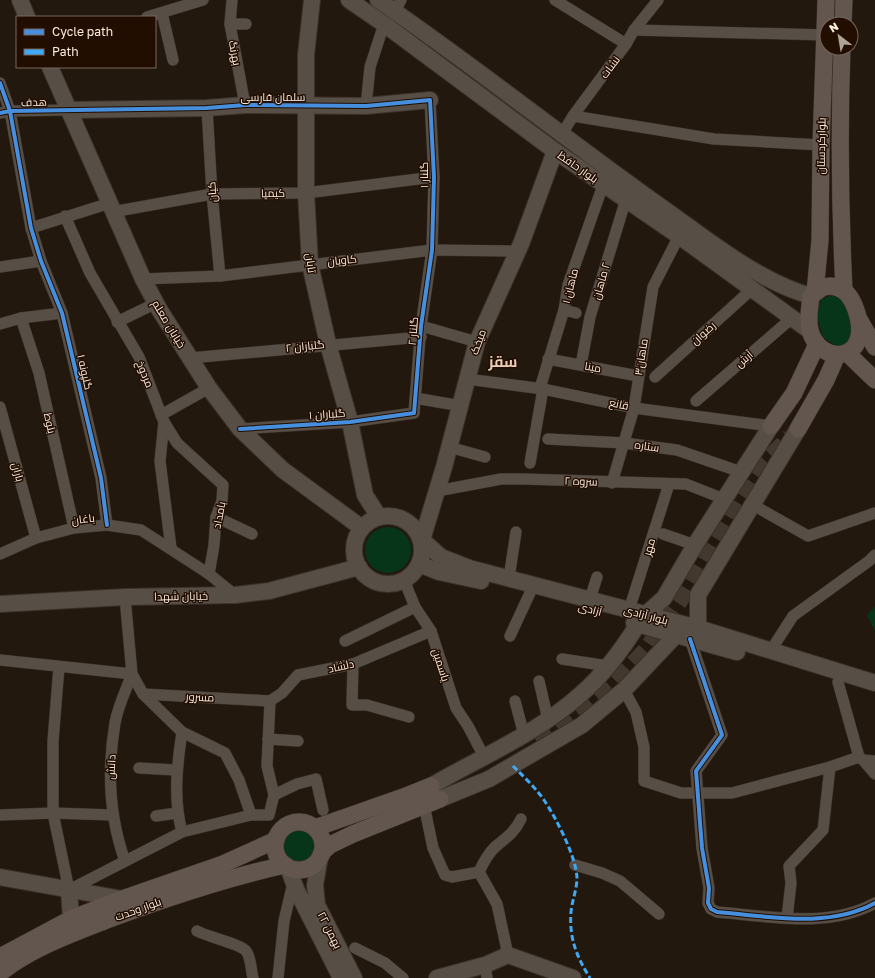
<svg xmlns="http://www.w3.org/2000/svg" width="875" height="978" font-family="'Golos Text',Cairo,sans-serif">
<defs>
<pattern id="park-tufts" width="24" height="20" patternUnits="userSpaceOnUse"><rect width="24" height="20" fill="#06351a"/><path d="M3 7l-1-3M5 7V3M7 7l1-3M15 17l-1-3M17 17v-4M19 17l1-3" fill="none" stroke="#2b523b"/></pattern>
</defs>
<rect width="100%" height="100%" fill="#23180d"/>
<!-- green -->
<g fill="#06351a">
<path d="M831,295C847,300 848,310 854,325L848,343L837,347L823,337L817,317V307L822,299Z"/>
<circle cx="388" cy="550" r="23"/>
<circle cx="298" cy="845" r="18"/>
</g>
<!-- park -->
<polygon fill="url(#park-tufts)" points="875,607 875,631 867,615"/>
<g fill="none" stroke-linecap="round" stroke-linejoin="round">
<!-- primary-tunnel -->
<polyline stroke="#43382d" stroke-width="17" stroke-dasharray="17 8" stroke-linecap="butt" points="537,742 555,731 588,707 611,687 646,650 679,602 741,495 763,464 790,437"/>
<!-- street casing -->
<g stroke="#3b322b" stroke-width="12">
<g id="street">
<polyline points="232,0 230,24 245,105"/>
<polyline points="555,0 626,44"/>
<polyline points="395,11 401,0"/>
<polyline points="162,13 173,60"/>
<polyline points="147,17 203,0"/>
<polyline points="230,24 246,24"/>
<polyline points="634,30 825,35"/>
<polyline points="0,83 10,111 31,228 41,261 62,313 101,478 107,525"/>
<polyline points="366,106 370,67 384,24"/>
<polyline points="207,108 212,194 220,276"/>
<polyline points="0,113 10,111 69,110"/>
<polyline points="573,116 714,139 821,145"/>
<polyline points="562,134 573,116 626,44 634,30 658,0"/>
<polyline points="112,212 212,194 306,193 434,177"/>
<polyline points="65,216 90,273 139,357 164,422 160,461 171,548"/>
<polyline points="31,228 110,203"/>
<polyline points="0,267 41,261"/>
<polyline points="143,279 220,276 432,250 518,251"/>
<polyline points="564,310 576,313"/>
<polyline points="21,318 39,373 74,528"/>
<polyline points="117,322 150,306"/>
<polyline points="0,324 21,318 62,313"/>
<polyline points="421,326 477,342"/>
<polyline points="190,358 421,337"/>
<polyline points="548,359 638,376"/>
<polyline points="581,365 590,317 626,199"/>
<polyline points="655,377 752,289"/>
<polyline points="467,379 543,389 634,408 771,426"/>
<polyline points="540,388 564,310 568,285 603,185"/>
<polyline points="415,398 461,406"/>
<polyline points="696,401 792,318"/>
<polyline points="0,407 36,538"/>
<polyline points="161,415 209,388"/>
<polyline points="164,422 177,443 223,485 222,501 216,517 214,545 209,574 235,595"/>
<polyline points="240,429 350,422 414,413 421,326 432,250 434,177 430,100"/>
<polyline points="548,439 624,443 677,450 741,472"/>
<polyline points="449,447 485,457"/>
<polyline points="530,463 543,389"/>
<polyline points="612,483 634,408 653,287 679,236"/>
<polyline points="437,491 501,479 524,479 686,484 724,499"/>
<polyline points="753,505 808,536 875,513"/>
<polyline points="216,517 252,534"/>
<polyline points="663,534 695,545"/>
<polyline points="0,554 36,538 74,528 107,525 141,530 209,574"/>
<polyline points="509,578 516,532"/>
<polyline points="404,580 415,607 431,631 456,708 468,726 480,749"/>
<polyline points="125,597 132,674 143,694 182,732 225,753 239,780 251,815 269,815 274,795 267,766 270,701"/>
<polyline points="590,599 597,577"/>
<polyline points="629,610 669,484"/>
<polyline points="510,636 530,593"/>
<path d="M690,639L722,735L696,771L702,848L709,888L708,903L711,909L717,912C768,916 828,929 875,903"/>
<polyline points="345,641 415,607"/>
<polyline points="773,652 773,647 793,616 869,561 875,555"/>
<polyline points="562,659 608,666"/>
<path d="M0,660L132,674C126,690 118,706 115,723C107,770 109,816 125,861"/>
<polyline points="353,664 352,705 367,705 409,717"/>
<polyline points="59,667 53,741 53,813 69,890 182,832 251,815"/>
<polyline points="539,681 548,720"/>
<polyline points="838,682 859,757"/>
<polyline points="624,690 636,712 644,747 644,781 681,793 732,793 830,767 859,757 863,760 875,761"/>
<polyline points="143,694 270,701 282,693 298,675 353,664 431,631"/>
<polyline points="515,701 524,735"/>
<path d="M182,732C177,766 173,798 182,832"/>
<polyline points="268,739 298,741"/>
<polyline points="863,760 875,774"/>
<polyline points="139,768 176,770"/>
<polyline points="274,795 297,784 316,779 323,810"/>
<polyline points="424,805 433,848 445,875 452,877 479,872 497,904 508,955"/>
<polyline points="0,815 53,813 112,815"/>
<polyline points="156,816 177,813"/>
<polyline points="575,865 602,873 620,881 659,914"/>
<path d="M479,872C483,863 488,854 495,847C506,838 515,832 521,819"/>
<polyline points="787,918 791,883 789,866 823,830 830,767"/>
<path d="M197,931C208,937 241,944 246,951C251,957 251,970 253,978"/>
<polyline points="355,948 385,963 403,978"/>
<polyline points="485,965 487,978"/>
<polyline points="278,978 284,921 293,883"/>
</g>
</g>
<!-- secondary casing -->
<g stroke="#3b322b" stroke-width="18">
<g id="secondary">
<polyline points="20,0 27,17"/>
<polyline points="312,0 306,55 306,193 310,264 328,344 350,422 365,495 379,517"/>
<polyline points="349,0 384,24 555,151 679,236 810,331"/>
<path d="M378,0C479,69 574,146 674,216C714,245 763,283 811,296"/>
<polyline points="50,67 143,279 159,309 209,388 240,429 283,470 362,528"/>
<polyline points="69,110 207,108 245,105 366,106 430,100"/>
<polyline points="555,151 521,244 477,342 444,467 422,540 441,557 469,568 698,628 875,683"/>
<circle cx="388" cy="550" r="34"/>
<polyline points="419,564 439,572 481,581"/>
<polyline points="0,604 125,597 235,595 269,591 359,567"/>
<polyline points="645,615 664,598 695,545 771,426"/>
<polyline points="634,623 737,652"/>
<polyline points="698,628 698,595 798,429"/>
<path d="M431,786C481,757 536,734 580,695C603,675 622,650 638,624"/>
<polyline points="440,799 489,779 582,725 624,690 676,635"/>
<polyline points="320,856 315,885 317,905 354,978"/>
<polyline points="288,867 296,889 341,978"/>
<polyline points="0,877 122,899"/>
<polyline points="69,890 71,919"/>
<polyline points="437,978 485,965 508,955 573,978"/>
</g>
</g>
<!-- primary casing -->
<g stroke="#3b322b" stroke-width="18">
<g id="primary">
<polyline points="843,24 844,0"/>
<path d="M842,48C839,128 840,210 844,290"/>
<path d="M831,286C845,288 851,296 856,310C874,363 819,367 810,330C807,319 810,307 811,296L823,287Z"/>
<polyline points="815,292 820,240 821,145 826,0"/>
<polyline points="860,321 875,347"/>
<polyline points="847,353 875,380"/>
<polyline points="771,426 794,393 817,344"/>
<polyline points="798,429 826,380 837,355"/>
<circle cx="299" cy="846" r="24"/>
<polyline points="315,828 406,796 431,786"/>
<polyline points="322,852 330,845 353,834 440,799"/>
<polyline points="0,957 71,919 122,899 223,864 276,840"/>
<path d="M0,973C33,947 74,933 112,918C169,897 225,878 285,865"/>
</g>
</g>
<!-- street -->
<use href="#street" stroke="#574e46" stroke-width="11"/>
<!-- secondary -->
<use href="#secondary" stroke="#574e46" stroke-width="16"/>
<!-- primary -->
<use href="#primary" stroke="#63564e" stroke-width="17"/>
<!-- quiet -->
<path stroke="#3fa9f5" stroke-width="3" stroke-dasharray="6 3" stroke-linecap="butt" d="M513,766C523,776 535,787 544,800C556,818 576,856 577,878C577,889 572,901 571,912C569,937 576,956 590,978"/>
<!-- cycleway casing -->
<g stroke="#220e00" stroke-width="6">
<g id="cycleway">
<polyline points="0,83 10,111 31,228 41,261 62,313 101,478 107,525"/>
<polyline points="0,113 10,111 207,108 245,105 366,106 430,100 434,177 432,250 421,326 414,413 350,422 240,429"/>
<path d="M690,639L722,735L696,771L702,848L709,888L708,903L711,909L717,912C768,916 828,929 875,903"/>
</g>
</g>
<!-- cycleway -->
<use href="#cycleway" stroke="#468fdf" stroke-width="4"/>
</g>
<g text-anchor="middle" stroke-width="3" stroke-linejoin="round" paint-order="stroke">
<!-- street labels -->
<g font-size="11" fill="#fbece0" stroke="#220e00">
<text transform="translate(235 53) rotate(79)" y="4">بهرنگ</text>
<text transform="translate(610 67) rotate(-53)" y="4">نشات</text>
<text x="273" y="101">سلمان فارسی</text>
<text transform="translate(34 102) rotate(-1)" y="4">هدف</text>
<text transform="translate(821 146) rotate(-89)" y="4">بلوارکردستان</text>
<text transform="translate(578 167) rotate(35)" y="4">بلوار حافظ</text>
<text transform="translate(424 175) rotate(-91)" y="4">گلنار ۱</text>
<text transform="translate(212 192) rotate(-95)" y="4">کیان</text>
<text transform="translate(273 193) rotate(-1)" y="4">کیمیا</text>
<text transform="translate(342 260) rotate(-6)" y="4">کاویان</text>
<text transform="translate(311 263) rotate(82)" y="4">تابان</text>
<text transform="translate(601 281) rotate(-74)" y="4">٢ ماهان</text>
<text transform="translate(570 286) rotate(-76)" y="4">ماهان ۱</text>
<text transform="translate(169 324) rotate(59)" y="4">خیابان معلم</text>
<text transform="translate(413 331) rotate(-85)" y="4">گلنار ۲</text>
<text transform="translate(703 333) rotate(-42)" y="4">رضوان</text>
<text transform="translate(478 342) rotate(-70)" y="4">میخک</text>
<text transform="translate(305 346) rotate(-6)" y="4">گلباران ۲</text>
<text transform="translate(641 357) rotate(-81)" y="4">ماهان۳</text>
<text transform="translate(744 359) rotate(-41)" y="4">آرش</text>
<text transform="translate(593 367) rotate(10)" y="4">مینا</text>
<text transform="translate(85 372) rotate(77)" y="4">گلپونه ۱</text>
<text transform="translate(145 374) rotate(68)" y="4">مردوخ</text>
<text transform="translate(619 404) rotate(12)" y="4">قانع</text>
<text transform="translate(327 414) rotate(-4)" y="4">گلباران ۱</text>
<text transform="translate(50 423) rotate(77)" y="4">بلوط</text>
<text transform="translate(647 446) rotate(8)" y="4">ستاره</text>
<text transform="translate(18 472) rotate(74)" y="4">باران</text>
<text transform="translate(581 481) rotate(2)" y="4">سروه ۲</text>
<text transform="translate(219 515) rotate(-79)" y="4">بامداد</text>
<text transform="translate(83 519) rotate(-7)" y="4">باغان</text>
<text transform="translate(649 547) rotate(-73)" y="4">مهر</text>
<text transform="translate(181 596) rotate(-1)" y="4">خیابان شهدا</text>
<text transform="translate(590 609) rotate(15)" y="4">آزادی</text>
<text transform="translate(646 615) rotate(15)" y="4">بلوار آزادی</text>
<text transform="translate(441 665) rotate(72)" y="4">یاسمین</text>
<text transform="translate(341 666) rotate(-13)" y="4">دلشاد</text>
<text transform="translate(200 697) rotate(3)" y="4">مسرور</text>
<text transform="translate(111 767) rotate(-87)" y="4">دانش</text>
<text transform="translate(138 909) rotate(-20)" y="4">بلوار وحدت</text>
<text transform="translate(330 930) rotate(63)" y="4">۲۲ بهمن</text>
</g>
<!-- district labels -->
<g font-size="15" font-weight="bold" fill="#ebceb6" stroke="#220e00">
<text x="503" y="367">سقز</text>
</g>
</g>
<!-- legend -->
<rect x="16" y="16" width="140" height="52" fill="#220e00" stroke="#79675a"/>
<rect x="24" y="29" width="20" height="6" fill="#468fdf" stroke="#79675a"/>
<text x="52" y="36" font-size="12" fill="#fbece0">Cycle path</text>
<rect x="24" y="49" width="20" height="6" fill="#3fa9f5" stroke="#79675a"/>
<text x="52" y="56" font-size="12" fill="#fbece0">Path</text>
<!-- north arrow -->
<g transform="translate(839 36) rotate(329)"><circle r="19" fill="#220e00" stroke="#79675a"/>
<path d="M0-3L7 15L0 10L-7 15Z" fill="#afa296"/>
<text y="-6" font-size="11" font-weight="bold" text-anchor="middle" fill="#fbece0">N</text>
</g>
</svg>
